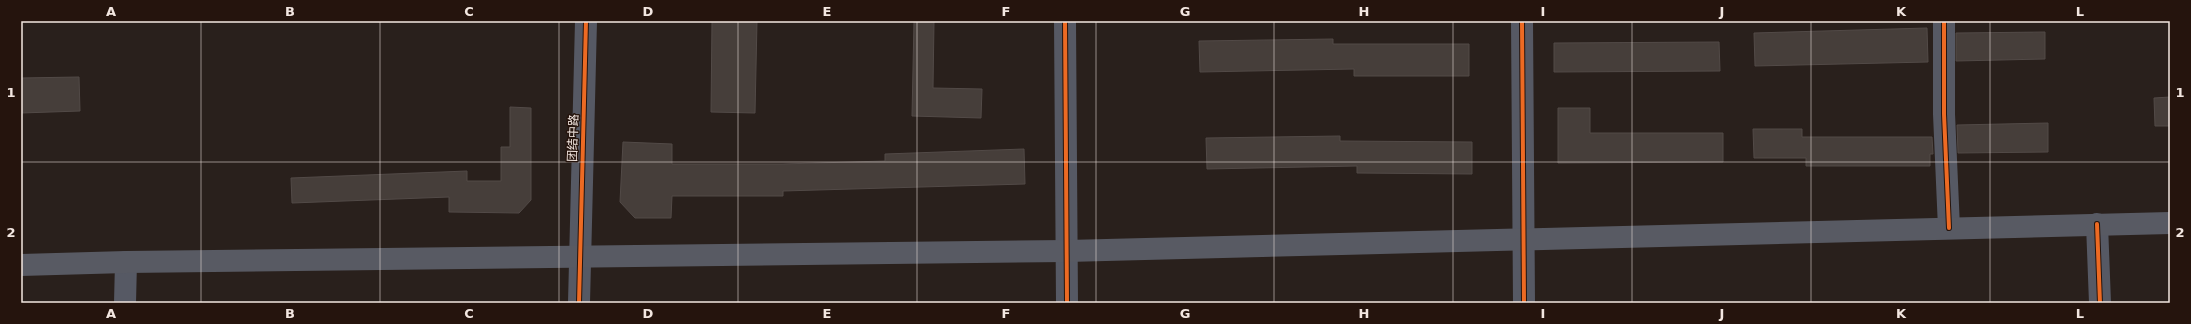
<svg xmlns="http://www.w3.org/2000/svg" width="2191" height="324" font-family="'DejaVu Sans','Noto Sans SC',sans-serif">
<rect width="100%" height="100%" fill="#29201c"/>
<!-- building -->
<g fill="#463e3a" stroke="#524a47">
<polygon points="712,21 757,21 755,113 711,112"/>
<polygon points="914,21 934,21 933,88 982,89 981,118 912,116"/>
<polygon points="1927,28 1928,62 1755,66 1754,33"/>
<polygon points="2045,32 2045,59 1956,61 1956,33"/>
<polygon points="1333,39 1333,44 1469,44 1469,76 1354,76 1354,69 1200,72 1199,41"/>
<polygon points="1719,42 1720,71 1554,72 1554,43"/>
<polygon points="79,77 80,111 21,113 21,78"/>
<polygon points="2170,97 2170,126 2155,126 2154,98"/>
<polygon points="510,107 531,108 531,200 519,213 449,212 449,197 292,203 291,178 467,171 467,181 501,181 501,147 510,147"/>
<polygon points="1558,108 1590,108 1590,133 1723,133 1723,162 1558,163"/>
<polygon points="2048,123 2048,152 1958,153 1957,125"/>
<polygon points="1753,129 1802,129 1802,137 1932,137 1933,154 1930,154 1930,166 1806,166 1806,158 1754,158"/>
<polygon points="1340,136 1340,141 1472,142 1472,174 1357,173 1357,166 1207,169 1206,138"/>
<polygon points="623,142 672,144 672,164 782,164 885,161 885,154 1024,149 1025,184 783,191 783,196 672,196 671,218 635,218 620,202"/>
</g>
<g fill="none" stroke-linecap="round" stroke-linejoin="round">
<!-- minor -->
<g stroke="#565964" stroke-width="22">
<polyline points="1065,21 1067,303"/>
<polyline points="1522,21 1524,303"/>
<polyline points="1944,21 1944,114 1949,228"/>
<polyline points="2097,224 2100,303"/>
<polyline points="125,303 126,262"/>
<polyline points="579,303 586,21"/>
</g>
<!-- major -->
<polyline stroke="#585a63" stroke-width="22" points="21,265 126,262 1067,251 2170,223"/>
<!-- cycleway casing -->
<g stroke="#25140d" stroke-width="6">
<g id="cycleway">
<polyline points="1065,21 1067,303"/>
<polyline points="1522,21 1524,303"/>
<polyline points="1944,21 1944,114 1949,228"/>
<polyline points="2097,224 2100,303"/>
<polyline points="579,303 586,21"/>
</g>
</g>
<!-- cycleway -->
<use href="#cycleway" stroke="#ed6a23" stroke-width="4"/>
</g>
<!-- grid -->
<path fill="none" stroke="#f3e7e1" stroke-width="1" stroke-opacity="0.55" d="M201,21V303M380,21V303M559,21V303M738,21V303M917,21V303M1096,21V303M1274,21V303M1453,21V303M1632,21V303M1811,21V303M1990,21V303M21,162H2170"/>
<g text-anchor="middle" stroke-width="3" stroke-linejoin="round" paint-order="stroke">
<!-- street labels -->
<g font-size="12" fill="#f3e7e1" stroke="#25140d">
<text transform="translate(573 138) rotate(-88)" y="4">团结中路</text>
</g>
</g>
<!-- border -->
<rect width="2191" height="324" fill="none" stroke="#25140d" stroke-width="44"/>
<rect x="22" y="22" width="2147" height="280" fill="none" stroke="#f3e7e1" stroke-width="1.5"/>
<g font-size="13" text-anchor="middle" font-weight="bold" fill="#f3e7e1">
<text x="111" y="16">A</text>
<text x="290" y="16">B</text>
<text x="469" y="16">C</text>
<text x="648" y="16">D</text>
<text x="827" y="16">E</text>
<text x="1006" y="16">F</text>
<text x="1185" y="16">G</text>
<text x="1364" y="16">H</text>
<text x="1543" y="16">I</text>
<text x="1722" y="16">J</text>
<text x="1901" y="16">K</text>
<text x="2080" y="16">L</text>
<text x="11" y="97">1</text>
<text x="2180" y="97">1</text>
<text x="11" y="237">2</text>
<text x="2180" y="237">2</text>
<text x="111" y="318">A</text>
<text x="290" y="318">B</text>
<text x="469" y="318">C</text>
<text x="648" y="318">D</text>
<text x="827" y="318">E</text>
<text x="1006" y="318">F</text>
<text x="1185" y="318">G</text>
<text x="1364" y="318">H</text>
<text x="1543" y="318">I</text>
<text x="1722" y="318">J</text>
<text x="1901" y="318">K</text>
<text x="2080" y="318">L</text>
</g>
</svg>
